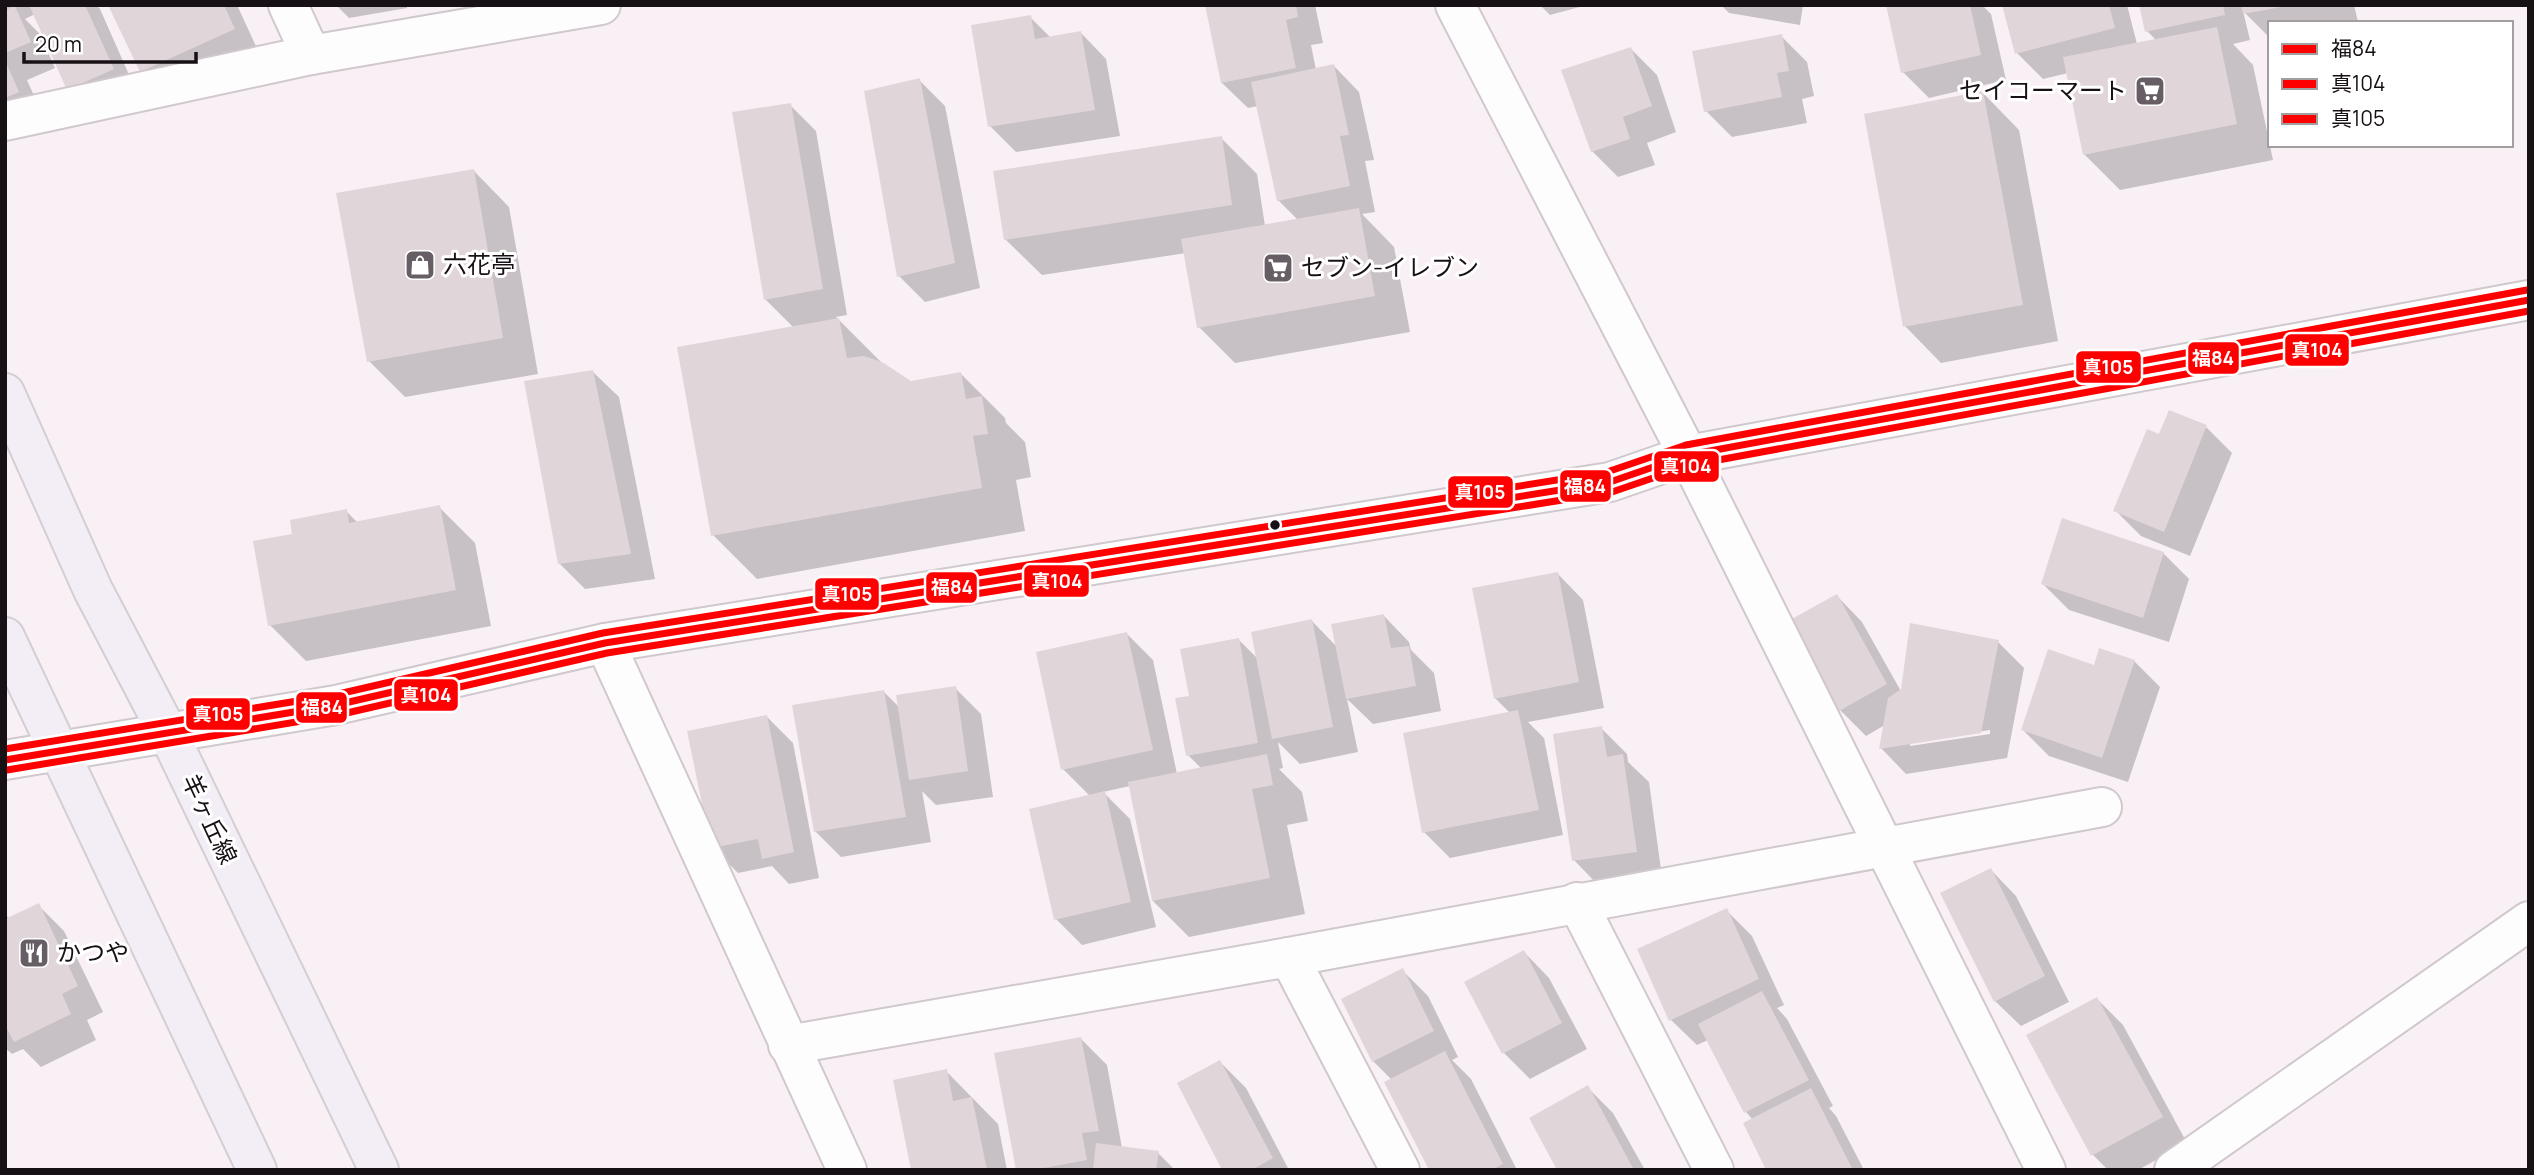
<svg xmlns="http://www.w3.org/2000/svg" width="2534" height="1175" font-family="Manrope,'Noto Sans JP',sans-serif">
<rect width="100%" height="100%" fill="#f9f0f6"/>
<!-- shadow -->
<g fill="#0003" fill-rule="evenodd">
<polygon points="5,5 96,5 100,9 138,95 68,89 35,14 25,19 40,34 55,68 27,80 44,118 5,132"/>
<polygon points="110,5 237,5 260,55 167,97 141,71"/>
<polygon points="336,5 407,5 407,8 349,18"/>
<polygon points="1207,5 1315,5 1323,43 1311,45 1316,70 1334,66 1359,92 1374,160 1365,161 1375,212 1362,214 1394,247 1410,332 1235,363 1199,327 1186,253 1042,275 1005,239 1221,138 1257,174 1265,226 1299,221 1278,200 1258,106 1248,108 1222,83"/>
<polygon points="1540,5 1587,5 1550,15"/>
<polygon points="1721,5 1803,5 1800,25 1729,13"/>
<polygon points="1887,5 1982,5 1991,14 2006,80 1929,98 1903,72"/>
<polygon points="2004,5 2127,5 2137,44 2156,40 2147,31 2141,5 2354,5 2358,22 2270,23 2270,38 2243,11 2250,40 2233,44 2253,65 2273,160 2120,190 2084,154 2068,73 2043,79 2017,53"/>
<polygon points="1030,17 1051,38 1081,33 1106,59 1120,136 1016,152 990,126"/>
<polygon points="1781,36 1807,62 1814,96 1802,99 1807,123 1732,137 1706,111"/>
<polygon points="1631,49 1657,75 1676,132 1647,143 1655,165 1618,177 1592,151"/>
<polygon points="919,80 945,106 980,288 925,302 899,276"/>
<polygon points="1983,93 2019,130 2058,341 1941,363 1905,326"/>
<polygon points="790,105 816,131 847,315 836,317 883,364 910,383 961,374 1005,418 1006,423 1025,442 1031,477 1016,480 1025,531 757,579 713,535 794,328 766,300"/>
<polygon points="473,170 509,207 538,374 405,397 369,361"/>
<polygon points="593,372 619,397 655,579 585,589 559,563"/>
<polygon points="2206,427 2232,453 2190,556 2141,536 2115,510 2160,436"/>
<polygon points="439,507 475,543 491,626 306,661 270,625 294,535 346,511 358,523"/>
<polygon points="2163,553 2189,579 2169,642 2069,610 2043,584"/>
<polygon points="1558,574 1583,600 1604,708 1528,722 1544,738 1563,835 1450,858 1424,832 1511,714 1495,698"/>
<path d="M1837,596L1862,622L1902,693L1998,642L2024,668L2007,758L1906,774L1881,748L1885,725L1866,736L1840,710ZM1990,730V734L1910,746V742Z"/>
<polygon points="1384,616 1409,642 1411,650 1434,673 1441,711 1373,724 1347,699 1358,752 1300,764 1278,742 1283,768 1279,769 1302,792 1308,821 1287,825 1305,914 1189,937 1153,901 1130,786 1103,792 1130,819 1156,927 1082,945 1056,919 1090,796 1063,769 1127,634 1153,660 1177,774 1202,769 1188,755 1191,697 1239,640 1259,660 1312,621 1337,647"/>
<polygon points="2134,661 2160,687 2128,782 2049,756 2023,730"/>
<polygon points="955,688 981,714 993,797 936,805 922,791 931,842 841,857 815,831 884,692 899,707"/>
<polygon points="767,717 793,743 819,878 789,884 772,866 738,873 712,847"/>
<polygon points="1601,728 1627,754 1628,762 1649,782 1662,877 1599,886 1574,860"/>
<polygon points="1991,870 2016,896 2069,1002 2021,1026 1995,1001"/>
<polygon points="38,905 64,931 103,1012 87,1020 96,1040 41,1067 23,1049 12,1054 5,1048 5,915 10,919"/>
<polygon points="1726,910 1752,936 1784,1005 1777,1008 1787,1019 1833,1106 1829,1108 1836,1116 1864,1170 1768,1170 1753,1120 1746,1112 1708,1040 1697,1045 1671,1020"/>
<polygon points="1524,952 1549,978 1587,1049 1530,1079 1504,1053 1466,982"/>
<polygon points="1402,970 1428,996 1458,1057 1452,1060 1471,1079 1517,1170 1431,1170 1392,1080 1373,1061"/>
<polygon points="2097,999 2123,1025 2187,1143 2138,1170 2108,1170 2093,1155"/>
<polygon points="1081,1039 1107,1065 1122,1148 1158,1153 1175,1170 1018,1170"/>
<polygon points="1220,1062 1246,1088 1289,1170 1224,1170"/>
<polygon points="946,1071 998,1124 1007,1170 913,1170"/>
<polygon points="1588,1088 1613,1113 1645,1170 1559,1170"/>
</g>
<!-- building -->
<g fill="#e0d6da">
<polygon points="29,5 85,5 114,69 67,90"/>
<polygon points="108,5 224,5 235,29 140,72"/>
<polygon points="1205,5 1296,5 1298,17 1286,20 1296,68 1221,83"/>
<polygon points="1886,5 1970,5 1981,55 1901,73"/>
<polygon points="2002,5 2109,5 2115,28 2015,54"/>
<polygon points="2139,5 2223,5 2225,15 2145,32"/>
<polygon points="2241,5 2281,5 2281,7 2243,14"/>
<polygon points="15,6 31,42 5,53 5,10"/>
<polygon points="1031,15 1035,39 1081,31 1095,110 988,127 971,25"/>
<polygon points="2217,27 2237,124 2083,155 2063,57"/>
<polygon points="1782,34 1789,71 1777,73 1782,97 1704,112 1692,51"/>
<polygon points="1631,47 1652,106 1623,117 1630,139 1591,152 1561,70"/>
<polygon points="5,60 19,92 5,98"/>
<polygon points="1334,64 1349,135 1340,136 1350,186 1277,201 1251,82"/>
<polygon points="920,78 955,263 897,277 864,91"/>
<polygon points="1983,91 2023,305 1903,327 1864,114"/>
<polygon points="791,103 823,289 764,300 732,112"/>
<polygon points="1222,136 1232,205 1004,240 993,171"/>
<polygon points="474,169 503,338 367,362 336,193"/>
<polygon points="1359,208 1375,296 1197,328 1181,239"/>
<polygon points="839,318 847,358 864,356 882,362 911,381 961,372 966,399 982,396 988,434 973,436 982,488 711,536 677,347"/>
<polygon points="593,370 631,554 558,564 524,381"/>
<polygon points="2169,410 2207,425 2164,532 2113,511 2147,429 2159,434"/>
<polygon points="440,505 456,590 268,626 253,541 292,534 290,520 347,509 349,523"/>
<polygon points="2062,518 2164,552 2143,618 2041,584"/>
<polygon points="1558,572 1579,682 1494,699 1472,588"/>
<polygon points="1837,594 1887,684 1839,711 1788,621"/>
<polygon points="1384,614 1391,648 1409,646 1416,686 1346,699 1331,624"/>
<polygon points="1312,619 1333,727 1272,739 1251,632"/>
<polygon points="1910,623 1999,640 1981,733 1879,749 1888,698 1901,689"/>
<polygon points="1127,632 1153,750 1061,770 1036,652"/>
<polygon points="1239,638 1258,743 1186,756 1175,698 1189,696 1180,649"/>
<polygon points="2099,648 2135,660 2102,758 2021,730 2048,649 2094,665"/>
<polygon points="956,686 968,771 909,780 896,695"/>
<polygon points="884,690 906,817 814,832 792,705"/>
<polygon points="1518,710 1539,810 1422,833 1403,733"/>
<polygon points="767,715 794,852 762,859 758,839 711,848 687,731"/>
<polygon points="1602,726 1607,757 1623,754 1637,852 1572,861 1553,734"/>
<polygon points="1267,754 1273,785 1252,789 1270,878 1152,901 1128,782"/>
<polygon points="1105,791 1131,902 1054,920 1029,809"/>
<polygon points="1991,868 2045,976 1994,1002 1940,893"/>
<polygon points="39,903 78,986 62,994 71,1014 14,1042 5,1025 5,919"/>
<polygon points="1727,908 1759,979 1669,1021 1637,949"/>
<polygon points="1524,950 1562,1023 1502,1054 1464,982"/>
<polygon points="1403,968 1434,1031 1372,1062 1341,999"/>
<polygon points="1762,991 1809,1080 1744,1113 1698,1024"/>
<polygon points="2097,997 2163,1117 2091,1156 2026,1035"/>
<polygon points="1081,1037 1099,1131 1082,1133 1087,1160 1033,1170 1016,1170 994,1053"/>
<polygon points="1445,1051 1503,1164 1491,1170 1429,1170 1384,1082"/>
<polygon points="1220,1060 1273,1158 1252,1170 1222,1170 1177,1083"/>
<polygon points="947,1069 953,1101 972,1097 987,1170 911,1170 893,1080"/>
<polygon points="1588,1085 1634,1170 1557,1170 1529,1118"/>
<polygon points="1811,1088 1853,1170 1766,1170 1743,1123"/>
<polygon points="1096,1143 1159,1151 1156,1170 1093,1170"/>
</g>
<g fill="none" stroke-linecap="round" stroke-linejoin="round">
<!-- minor casing -->
<g stroke="#d0c8cd" stroke-width="42">
<g id="minor">
<polyline points="288,5 311,55"/>
<polyline points="1455,5 1688,455 2046,1170"/>
<polyline points="5,121 311,55 601,5"/>
<polyline points="605,643 847,1170"/>
<polyline points="5,760 336,705 605,643 1610,482 1688,455 2529,300"/>
<polyline points="1577,902 1714,1170"/>
<polyline points="1289,957 1400,1170"/>
<polyline points="788,1045 1289,957 2102,807"/>
<polyline points="2174,1170 2529,921"/>
</g>
</g>
<!-- major casing -->
<g stroke="#d3ced2" stroke-width="42">
<g id="major">
<polyline points="5,393 93,590 169,735 379,1170"/>
<polyline points="5,637 257,1170"/>
</g>
</g>
<!-- minor -->
<use href="#minor" stroke="#fefdfe" stroke-width="38"/>
<!-- major -->
<use href="#major" stroke="#f3eef6" stroke-width="38"/>
<!-- bus-1 casing -->
<g stroke="#fff" stroke-width="12">
<polyline id="bus-1" points="5,760 336,705 605,643 1610,482 1688,455 2529,300"/>
</g>
<!-- bus-2 casing -->
<g stroke="#fff" stroke-width="12">
<polyline id="bus-2" points="7,770 338,715 607,653 1612,492 1691,465 2529,311"/>
</g>
<!-- bus-3 casing -->
<g stroke="#fff" stroke-width="12">
<polyline id="bus-3" points="5,749 334,695 603,633 1607,472 1686,445 2527,290"/>
</g>
<!-- bus-1 -->
<use href="#bus-1" stroke="#f00" stroke-width="7"/>
<!-- bus-2 -->
<use href="#bus-2" stroke="#f00" stroke-width="7"/>
<!-- bus-3 -->
<use href="#bus-3" stroke="#f00" stroke-width="7"/>
</g>
<!-- icons -->
<defs>
<g id="supermarket-square" transform="scale(1.575)"><rect x="-9" y="-9" width="18" height="18" rx="4" fill="#665e64" stroke="#fff"/><path d="M-6-5.5h2.5l.6 2H6L4.5 2H-2.5L-4.4-4H-6ZM-1.5 3.2a1.3 1.3 0 1 0 .1 0ZM3 3.2a1.3 1.3 0 1 0 .1 0Z" fill="#fff"/></g>
<g id="shop-square" transform="scale(1.575)"><rect x="-9" y="-9" width="18" height="18" rx="4" fill="#665e64" stroke="#fff"/><path d="M-5-2.5h2.3a2.7 3.5 0 0 1 5.4 0H5L5.5 6h-11ZM-1.5-2.5h3a1.5 2.3 0 0 0-3 0Z" fill="#fff"/></g>
<g id="restaurant-square" transform="scale(1.575)"><rect x="-9" y="-9" width="18" height="18" rx="4" fill="#665e64" stroke="#fff"/><path d="M-5-6h1v4h1v-4h1v4h1v-4h1v5L-1.5 .5V6h-2V.5L-5-1ZM5-6V6H3V1.5H1.5Q1.5-4 5-6Z" fill="#fff"/></g>
</defs>
<g fill-rule="evenodd">
<use href="#supermarket-square" x="2150" y="91"/>
<use href="#shop-square" x="420" y="265"/>
<use href="#supermarket-square" x="1278" y="268"/>
<use href="#restaurant-square" x="34" y="953"/>
</g>
<!-- markers -->
<circle fill="#171015" stroke="#fff" stroke-width="2.5" cx="1275" cy="525" r="6"/>
<g text-anchor="middle" stroke-width="6" stroke-linejoin="round" paint-order="stroke">
<!-- poi labels -->
<g font-size="24" fill="#171015" stroke="#fff" text-anchor="start">
<text x="2127" y="99" text-anchor="end">セイコーマート</text>
<text x="443" y="273">六花亭</text>
<text x="1301" y="276">セブン-イレブン</text>
<text x="57" y="961">かつや</text>
</g>
<!-- street labels -->
<g font-size="24" fill="#171015" stroke="#fff">
<text transform="translate(209 819) rotate(65)" y="8">羊ヶ丘線</text>
</g>
</g>
<g stroke="#fff" stroke-width="2.5">
<rect x="2284" y="333" width="66" height="34" rx="7" fill="#f00"/>
<rect x="2187" y="341" width="53" height="34" rx="7" fill="#f00"/>
<rect x="2075" y="350" width="67" height="34" rx="7" fill="#f00"/>
<rect x="1653" y="450" width="67" height="33" rx="7" fill="#f00"/>
<rect x="1559" y="469" width="53" height="34" rx="7" fill="#f00"/>
<rect x="1447" y="475" width="67" height="34" rx="7" fill="#f00"/>
<rect x="1023" y="564" width="67" height="34" rx="7" fill="#f00"/>
<rect x="925" y="571" width="53" height="33" rx="7" fill="#f00"/>
<rect x="814" y="577" width="66" height="34" rx="7" fill="#f00"/>
<rect x="393" y="678" width="66" height="34" rx="7" fill="#f00"/>
<rect x="295" y="691" width="53" height="33" rx="7" fill="#f00"/>
<rect x="185" y="697" width="66" height="34" rx="7" fill="#f00"/>
</g>
<g font-size="19" text-anchor="middle" font-weight="bold" fill="#fff">
<text x="2317" y="357">真104</text>
<text x="2213" y="365">福84</text>
<text x="2108" y="374">真105</text>
<text x="1686" y="473">真104</text>
<text x="1585" y="493">福84</text>
<text x="1480" y="499">真105</text>
<text x="1057" y="588">真104</text>
<text x="952" y="594">福84</text>
<text x="847" y="601">真105</text>
<text x="426" y="702">真104</text>
<text x="322" y="714">福84</text>
<text x="218" y="721">真105</text>
</g>
<!-- border -->
<rect width="2534" height="1175" fill="none" stroke="#171015" stroke-width="14"/>
<!-- legend -->
<rect x="2268" y="21" width="245" height="126" fill="#ffffff" stroke="#a29fa1" stroke-width="2"/>
<rect x="2282" y="44" width="35" height="10" fill="#ff0000" stroke="#a29fa1" stroke-width="2"/>
<text x="2331" y="56" font-size="21" fill="#171015">福84</text>
<rect x="2282" y="79" width="35" height="10" fill="#ff0000" stroke="#a29fa1" stroke-width="2"/>
<text x="2331" y="91" font-size="21" fill="#171015">真104</text>
<rect x="2282" y="114" width="35" height="10" fill="#ff0000" stroke="#a29fa1" stroke-width="2"/>
<text x="2331" y="126" font-size="21" fill="#171015">真105</text>
<!-- scale -->
<path d="M24 52v10h172v-10" fill="none" stroke="#171015" stroke-width="3.5"/>
<text x="35" y="52" font-size="21" fill="#171015" stroke="#ffffff" stroke-width="5" paint-order="stroke">20 m</text>
</svg>
